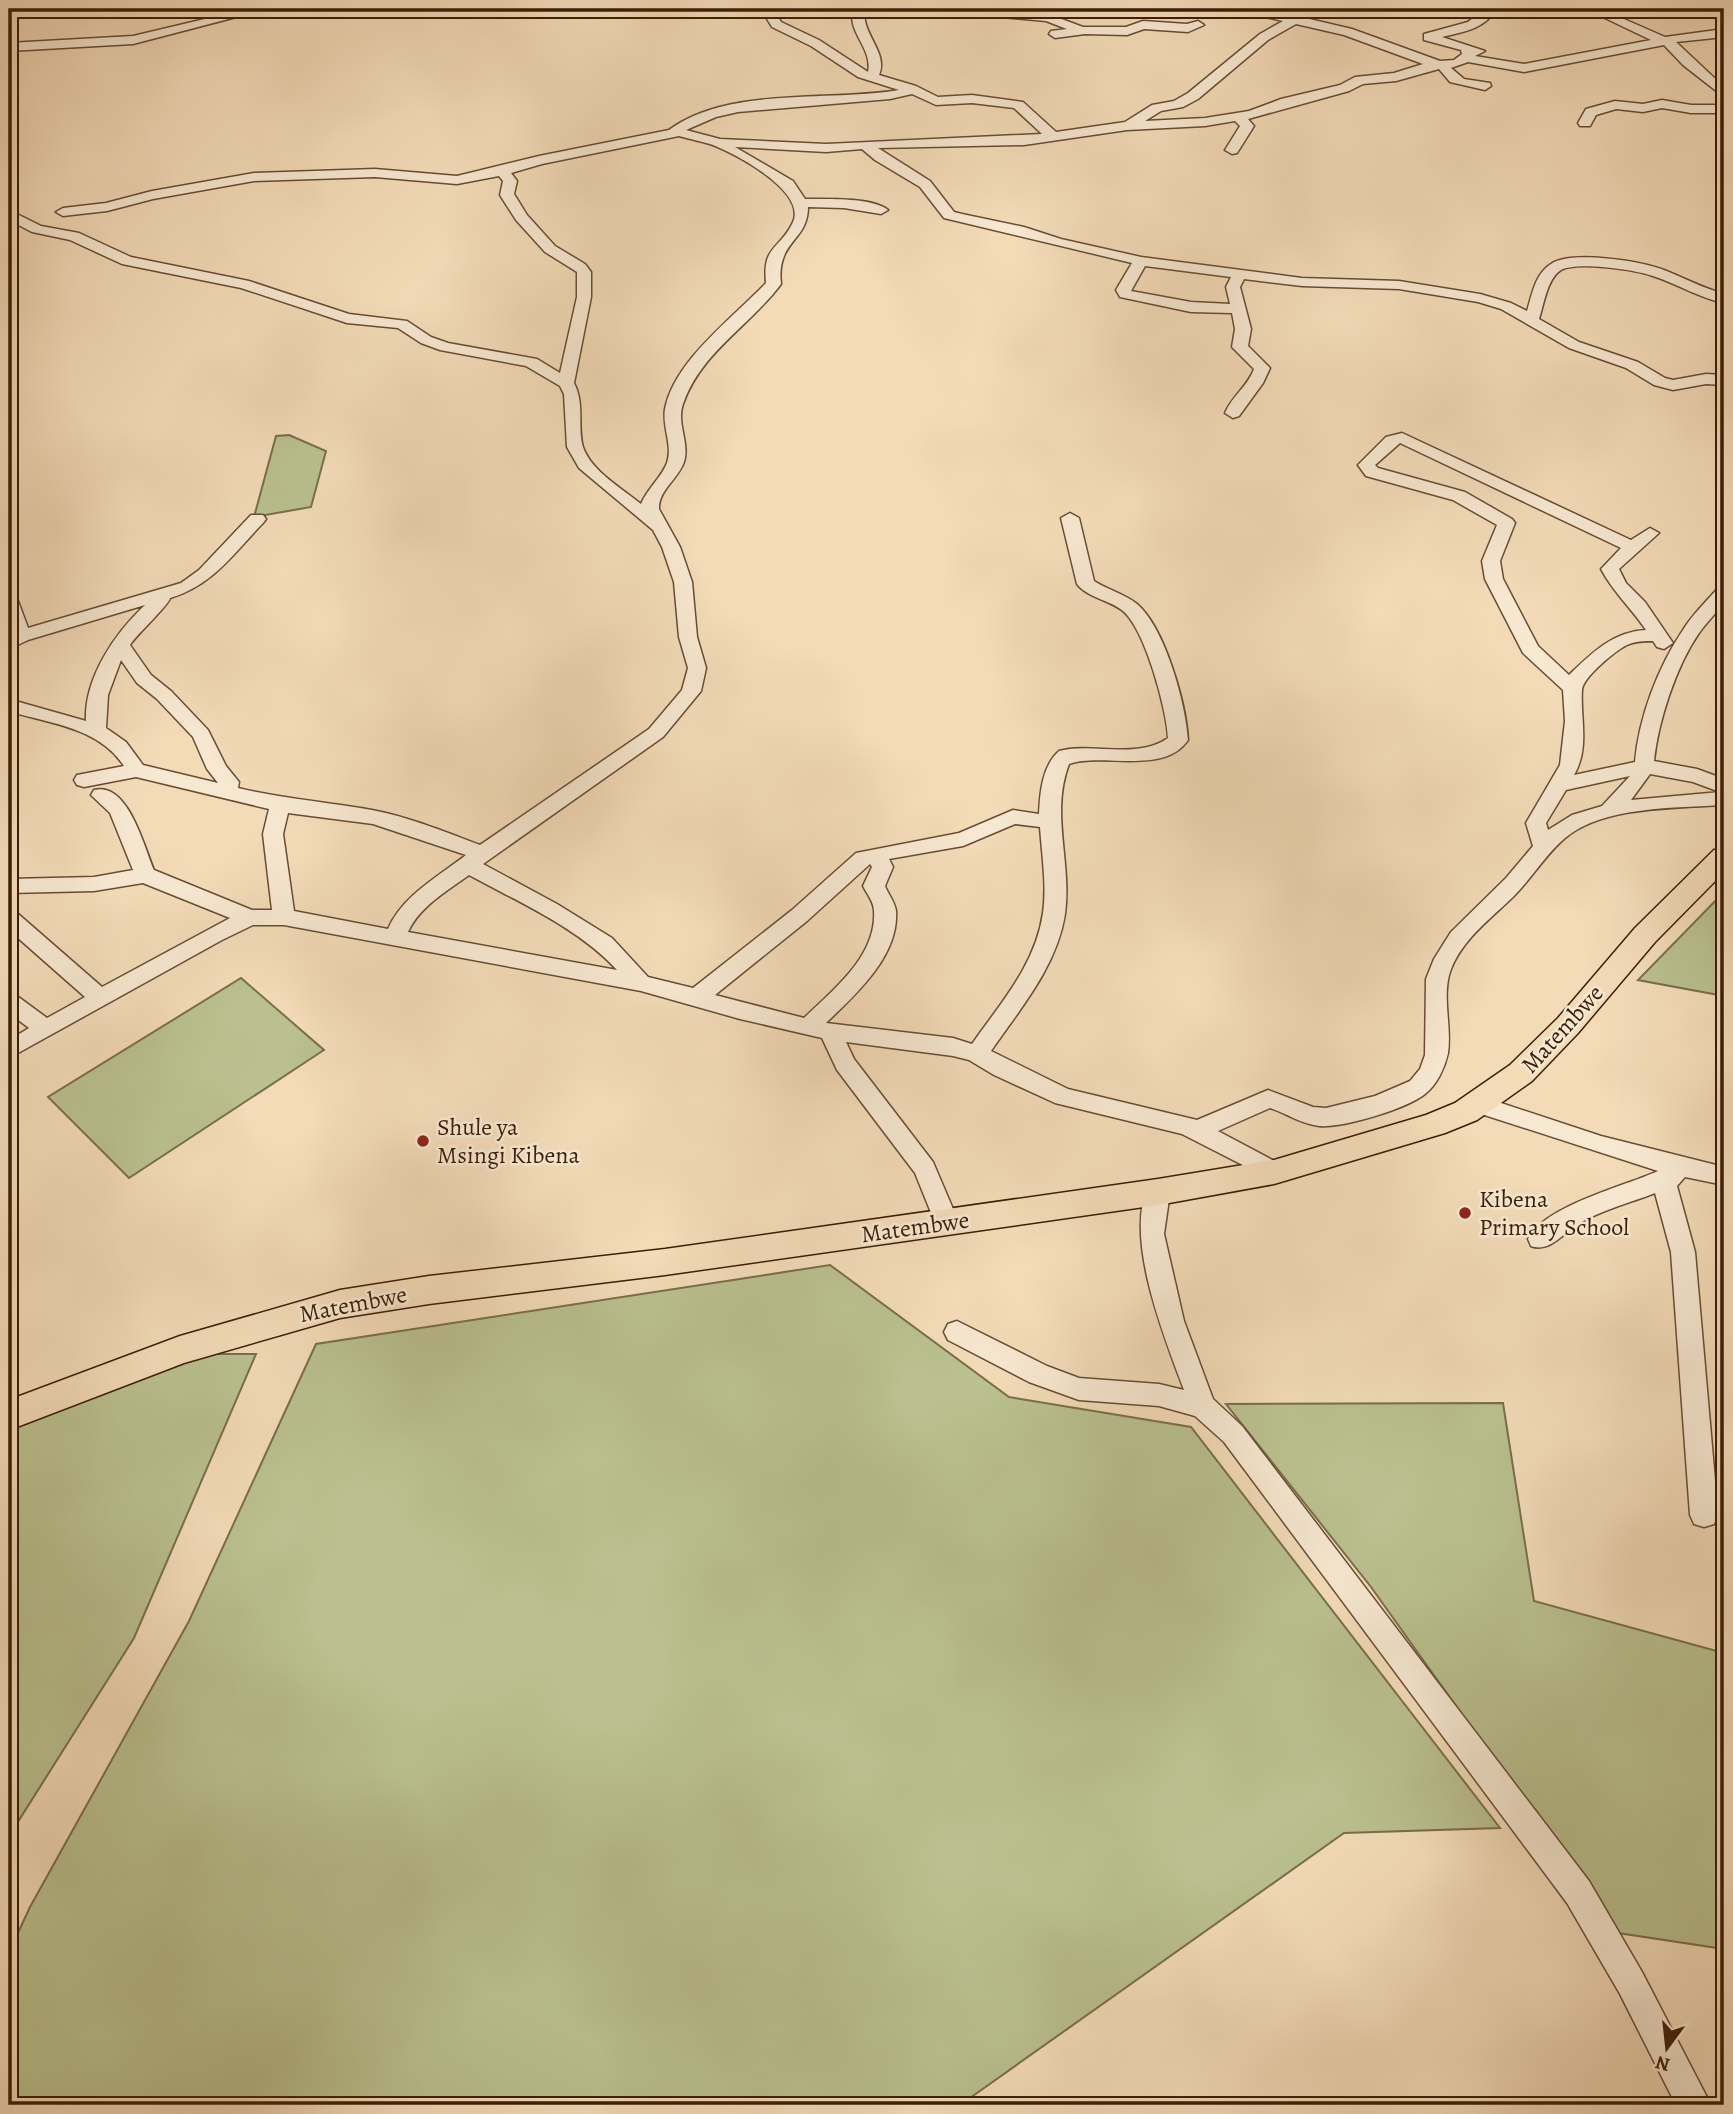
<svg xmlns="http://www.w3.org/2000/svg" width="1733" height="2114" font-family="Alegreya,serif">
<rect width="100%" height="100%" fill="#f3dbb8"/>
<filter id="stains"><feTurbulence type="fractalNoise" baseFrequency=".00286" numOctaves="4"/><feColorMatrix values="0 0 0 0 .2 0 0 0 0 .09 0 0 0 0 .02 0 0 0 .5 -.17"/></filter>
<radialGradient id="worn" r=".72"><stop offset=".6" stop-color="#630" stop-opacity="0"/><stop offset="1" stop-color="#630" stop-opacity=".3"/></radialGradient>
<!-- green -->
<g fill="#bac08f" stroke="#7a6e4b" stroke-width="2">
<polygon points="289,435 326,451 311,507 254,517 276,436"/>
<polygon points="1724,892 1724,996 1638,980"/>
<polygon points="241,978 324,1050 129,1178 48,1097"/>
<polygon points="830,1265 1009,1397 1191,1427 1500,1828 1344,1833 960,2105 9,2105 9,1952 30,1907 189,1621 316,1344"/>
<polygon points="189,1354 256,1354 134,1638 9,1836 9,1424"/>
<polygon points="1503,1403 1534,1601 1724,1653 1724,1949 1618,1933 1371,1587 1226,1404"/>
</g>
<g fill="none" stroke-linecap="round" stroke-linejoin="round">
<!-- minor casing -->
<g stroke="#694c33" stroke-width="3">
<g id="minor">
<polygon points="247,9 267,9 133,44 9,51 9,43 133,36"/>
<path d="M761,9H773L781,22L819,40L868,72C873,48 847,33 853,9H865C860,33 889,52 879,75L916,86L938,97L972,95L1023,102L1056,132L1125,122L1152,105L1174,101L1188,93L1260,34L1283,21L1244,12L1242,9H1263L1292,16L1304,9H1318L1305,18L1352,29L1440,61L1454,60L1462,54L1461,50L1424,40V34L1468,22L1484,9H1496C1485,29 1463,32 1442,37L1485,51L1475,56L1524,64L1651,40L1586,9H1601L1665,37L1724,29V37L1676,42L1724,87V97L1683,65L1664,45L1524,72L1468,62L1451,68L1464,79L1490,83L1491,86L1485,90L1450,82L1439,69L1396,81L1363,84L1349,91L1248,119L1254,126L1237,153L1232,154L1225,150L1240,126L1235,121L1205,126L1127,130L1024,145L878,148L930,181L954,212L962,214L1024,227L1061,239L1141,257L1302,278L1399,281L1480,294L1511,303L1527,311C1532,295 1535,274 1551,264C1571,250 1641,261 1664,270C1684,278 1703,288 1724,294V303C1699,298 1678,284 1653,276C1636,270 1577,261 1561,270C1547,279 1544,304 1539,319L1579,342L1638,362L1665,378L1673,380L1706,374L1724,375V385L1706,384L1673,390L1654,385L1626,368L1569,348L1501,309L1478,302L1399,289L1302,286L1244,279L1240,287L1251,329L1248,346L1270,368L1263,383L1239,416L1233,418L1225,413C1232,396 1248,386 1254,369L1232,347L1235,329L1232,313L1191,312L1120,297L1116,290L1132,263L944,218L920,187L875,160L862,149L826,152L735,147L793,181L805,199C825,199 873,197 888,210L881,214L844,208L808,207C808,242 776,240 781,284C750,326 701,352 683,404C676,423 690,443 684,462C678,479 658,491 659,509L680,547L692,582L697,637L706,668L701,691L663,737L483,864L557,904L612,938L648,977L693,988L792,910L856,853L959,833L1013,810L1039,814C1040,793 1042,766 1059,751C1093,742 1137,760 1168,738C1167,710 1145,629 1123,611C1110,600 1088,598 1077,584L1061,518L1070,513L1079,518L1094,581C1108,590 1125,594 1137,604C1165,628 1186,704 1188,740C1164,776 1101,752 1069,764C1050,814 1072,862 1065,914C1057,966 1020,1009 991,1051L1068,1089L1197,1120L1268,1090L1313,1107L1326,1108L1375,1096L1410,1081L1420,1069L1425,1055L1426,979L1434,959L1451,932L1506,878L1533,846L1526,823L1560,765L1565,721L1563,690L1523,653L1485,579L1482,561L1497,525L1453,500L1366,476L1358,465L1386,437L1402,433L1631,540L1650,528L1659,533L1619,569L1626,583L1645,602L1673,643L1664,649L1657,647L1653,641C1645,641 1635,641 1627,645C1615,651 1583,677 1582,690C1580,718 1590,748 1574,775L1635,762C1639,717 1658,667 1683,630C1692,615 1706,602 1718,588L1724,587V603C1716,613 1707,622 1699,633C1676,666 1658,722 1654,761L1697,769L1724,779V805C1677,808 1603,806 1565,838C1545,855 1532,878 1513,897C1490,919 1463,939 1451,969C1441,995 1452,1026 1448,1053C1445,1067 1437,1085 1425,1094C1406,1109 1343,1128 1319,1126C1301,1124 1286,1113 1270,1108L1218,1131L1282,1165L1286,1172L1282,1179L1274,1181L1182,1134L1055,1103L994,1075L969,1060L953,1056L846,1042L854,1059L933,1162L959,1223L956,1230L947,1233L938,1230L915,1173L837,1070L822,1038L740,1019L641,991L284,925H253L222,940L9,1058V1040L29,1028L9,1013V994L17,996L47,1018L85,997L9,930V911L17,913L102,987L230,918L143,883L94,891L9,893V879L94,877L133,870L110,813L91,795L94,790C128,781 144,847 154,870L252,910H272L263,834L269,809L136,777L84,787L77,785L74,780L77,775L124,766C99,728 52,724 12,712L9,708L12,704L19,702L86,721C84,678 115,633 145,605L28,640L9,649V635L11,634L9,596L18,601L28,628L181,583L199,570L251,515H263L266,519L263,523C233,554 213,585 170,598C170,604 137,634 130,645L151,675L171,691L208,730L226,766L239,782L238,788C283,799 327,802 372,810C409,817 445,832 480,845L649,729L682,690L688,668L679,637L674,582L662,547L653,530L579,468L567,447L564,394L560,386L526,366L440,350L421,343L398,328L347,323L241,288L122,264L70,240L32,232L9,220V210L41,226L79,233L131,257L249,281L349,314L407,321L431,337L448,343L537,359L560,373L577,297V272L545,252L516,220L500,195L503,181L499,176L457,184L375,177L254,181L153,199L107,211L63,216L56,212L63,208L106,203L152,191L254,173L375,169L457,176L539,156L669,130C728,86 829,102 899,90L858,77L811,46L772,27ZM1296,24L1344,35L1423,64L1394,73L1355,77L1340,85L1281,99L1249,111L1205,118L1145,121L1161,111L1183,107L1198,99L1268,40ZM912,94L936,105L972,103L1014,108L1042,134L826,144L720,139L686,130L716,117L738,112L890,99ZM679,136C689,139 700,141 710,144C733,152 807,191 793,222C780,250 762,245 766,283C734,317 674,361 665,409C662,427 673,445 667,463C661,478 647,489 641,504C623,489 591,471 583,447C577,426 585,404 574,383L591,297V272L585,264L555,246L527,215L514,194L517,181L511,173L542,164ZM1145,266L1231,277L1226,287L1230,304L1191,302L1131,291ZM1400,443L1621,548L1601,569C1613,592 1632,609 1646,630C1612,632 1592,653 1569,675L1538,646L1503,579L1500,561L1515,523L1512,519L1465,492L1378,468L1375,465ZM121,660L137,683L157,699L193,737L207,769L218,783L143,765L126,742L106,728L108,695ZM1650,774L1693,782L1720,792L1631,800ZM1630,776L1602,806L1572,815L1548,830L1546,823L1566,790ZM288,813L373,824L466,855C439,876 402,896 388,929L294,911L283,834ZM1015,824L1040,827C1042,856 1047,885 1043,913C1036,964 1000,1004 972,1044L953,1038L826,1023C856,994 899,956 896,911C895,902 888,894 885,886L893,867L889,859L963,846ZM870,864L872,867L863,886C867,894 874,902 874,911C877,956 833,990 804,1018L715,995L807,921ZM469,875C520,903 577,927 617,970L408,932C419,907 447,891 469,875Z"/>
<polygon points="952,9 992,9 1048,14 1083,27 1126,27 1143,21 1187,24 1198,21 1204,25 1188,32 1144,29 1127,35 1085,34 1055,38 1049,34 1051,31 1067,29 1046,21 958,13"/>
<polygon points="1706,9 1724,9 1724,13 1712,13"/>
<polygon points="1662,100 1691,105 1724,105 1724,113 1691,113 1662,108 1643,112 1616,109 1596,115 1590,126 1580,126 1578,123 1586,109 1615,101 1643,104"/>
<path d="M1480,1096L1601,1136L1724,1167V1185L1685,1177L1677,1186L1695,1252L1718,1515L1714,1524L1704,1527L1694,1524L1690,1515L1671,1252L1655,1193C1630,1203 1601,1210 1578,1224C1563,1233 1550,1253 1531,1246L1528,1239C1544,1206 1625,1186 1658,1171L1472,1111L1468,1105L1472,1099Z"/>
<path d="M1158,1182L1167,1185L1170,1192L1164,1234L1184,1321L1213,1399L1242,1426L1589,1881L1642,1972L1711,2105H1676L1620,1994L1567,1903L1224,1442L1195,1416L1159,1406L1079,1400L1029,1382L948,1340L944,1332L948,1324L957,1321L1047,1366L1079,1378L1159,1384L1184,1390C1165,1339 1123,1236 1149,1185Z"/>
</g>
</g>
<!-- major casing -->
<g stroke="#3b1d07" stroke-width="3">
<polygon id="major" points="1724,848 1724,872 1655,942 1578,1033 1532,1081 1477,1120 1445,1133 1274,1184 1158,1205 665,1275 429,1304 340,1318 184,1363 9,1430 9,1400 180,1336 340,1290 429,1276 665,1249 1158,1179 1274,1160 1426,1115 1455,1103 1510,1065 1558,1018 1635,928 1714,850"/>
</g>
<!-- minor -->
<use href="#minor" fill="#f7e8d1" fill-rule="evenodd"/>
<!-- major -->
<use href="#major" fill="#f3dbb8" fill-rule="evenodd"/>
</g>
<!-- markers -->
<g fill="#8f2418" stroke="#f7e8d1" stroke-width="2.5">
<circle cx="423" cy="1141" r="7"/>
<circle cx="1465" cy="1213" r="7"/>
</g>
<g text-anchor="middle" stroke-width="5" stroke-linejoin="round" paint-order="stroke">
<!-- street labels -->
<g font-size="24" fill="#3b1d07" stroke="#f7e8d1">
<text transform="translate(1562 1029) rotate(-48)" y="8">Matembwe</text>
<text transform="translate(915 1227) rotate(-8)" y="8">Matembwe</text>
<text transform="translate(353 1304) rotate(-11)" y="8">Matembwe</text>
</g>
<!-- poi labels -->
<g font-size="24" fill="#3b1d07" stroke="#f7e8d1" text-anchor="start">
<text x="437" y="1135">Shule ya<tspan x="437" dy="28">Msingi Kibena</tspan></text>
<text x="1479" y="1207">Kibena<tspan x="1479" dy="28">Primary School</tspan></text>
</g>
</g>
<!-- margin -->
<rect width="1733" height="2114" fill="none" stroke="#f3dbb8" stroke-width="35"/>
<rect x="10" y="10" width="1712" height="2093" fill="none" stroke="#3b1d07" stroke-width="3.5"/>
<rect x="18" y="18" width="1698" height="2079" fill="none" stroke="#3b1d07" stroke-width="2"/>
<!-- north arrow -->
<g transform="translate(1667 2048) rotate(195)" stroke="#f7e8d1" stroke-width="5" paint-order="stroke">
<path d="M0-5L12 26L0 18L-12 26Z" fill="#3b1d07"/>
<text y="-10" font-size="19" font-weight="bold" text-anchor="middle" fill="#3b1d07">N</text>
</g>
<rect width="100%" height="100%" filter="url(#stains)"/>
<rect width="100%" height="100%" fill="url(#worn)"/>
</svg>
